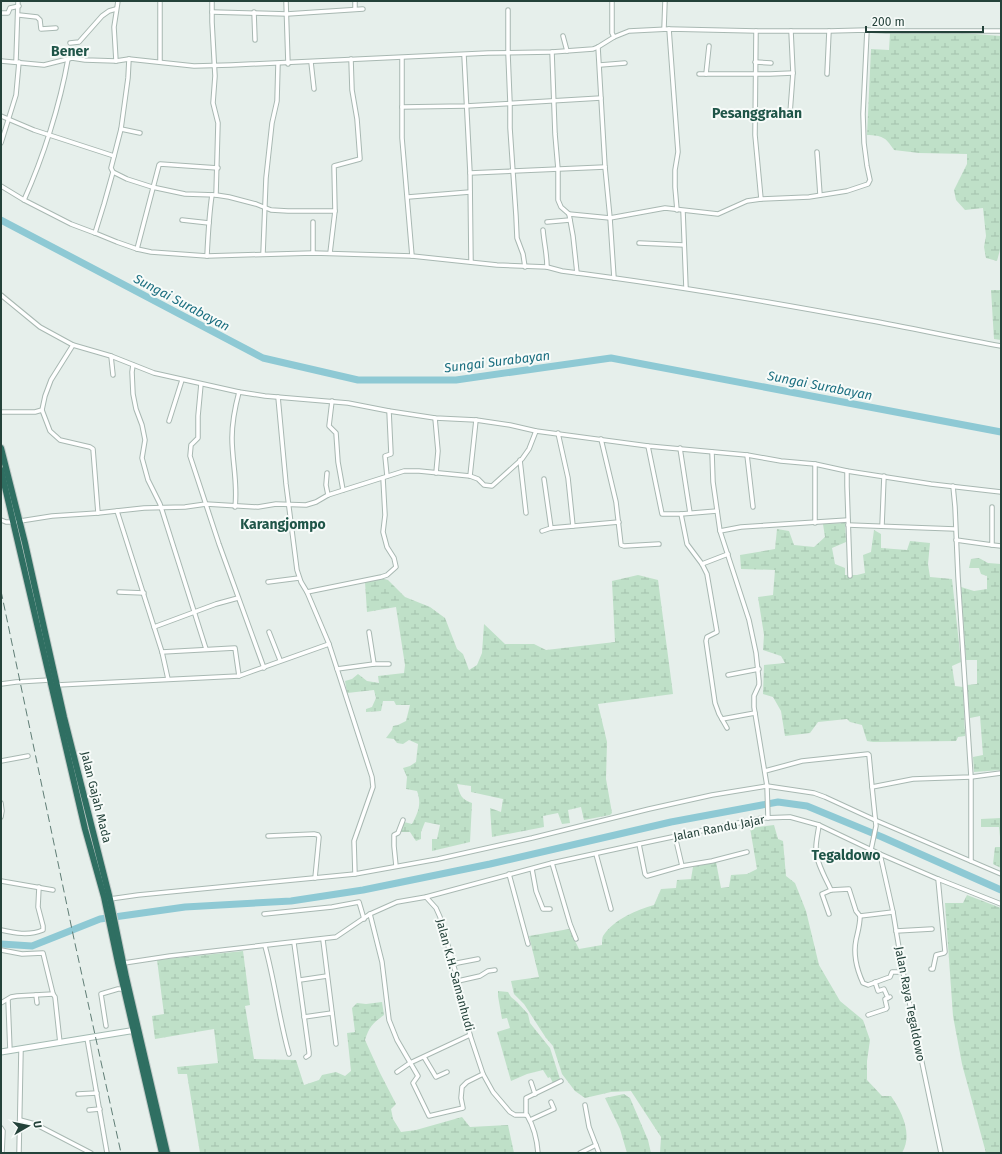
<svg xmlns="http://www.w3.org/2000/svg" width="1002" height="1154" font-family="'Fira Sans',sans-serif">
<defs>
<pattern id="wetland-marsh" width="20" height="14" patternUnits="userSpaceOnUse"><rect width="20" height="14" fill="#bfe0c8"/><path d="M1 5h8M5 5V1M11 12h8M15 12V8" fill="none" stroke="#a4c1ad"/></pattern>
</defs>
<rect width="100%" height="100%" fill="#e6efeb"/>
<!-- wetland -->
<g fill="url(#wetland-marsh)">
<path d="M890,33H962L1001,36V246L997,261L986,258L984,247L986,236L983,208L965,210L956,200L954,190L967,164V154L919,153L894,150C885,136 882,136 867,135L871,49L889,50Z"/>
<polygon points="991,290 1001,290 1001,340 994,339"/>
<polygon points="845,523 846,542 832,548 835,564 845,568 845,575 857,575 865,573 863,555 871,552 874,530 881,534 881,548 907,550 910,541 930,543 928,564 930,577 952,579 961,662 952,666 955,686 963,687 965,736 958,737 956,741 873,742 867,741 862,725 850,722 847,719 818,722 810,733 785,736 781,711 773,697 763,694 764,665 785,663 781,656 763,650 764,635 758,597 773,595 775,570 741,569 740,555 775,549 777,529 789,531 794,545 814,547 825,537 823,524"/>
<polygon points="979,558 988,563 1001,564 1001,770 974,772 973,757 983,755 980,716 970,718 967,685 977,684 977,660 966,660 961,587 974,591 987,589 987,576 981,574 979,568 969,568 971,559"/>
<path d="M638,575L658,580L673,694L598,704L607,742L606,779L612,813L610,815L584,820L581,807L568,810L570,823L562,824L558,813L543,816L544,827L492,837L490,808L501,812L503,799L471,792V786L457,784C460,795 461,799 472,803L470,842L432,851V839H437L440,825L425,822L421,832V839L416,841L410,832H400L404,822L412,824C418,813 422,804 417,791L406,789L407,777L403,768L410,766L416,762L418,744L409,740L403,744L397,743L394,739L386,738L392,730L393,726L398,725L406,721L410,705H396L394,701H383L381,711L366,712V709L372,707L376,698L374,690L347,693L345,681L352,679L358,674L367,681L379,683L378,676L404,673L405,665L396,607L367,612L365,582L383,579L388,580L405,597L430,607L445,618L457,649L463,654L469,670L477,665L482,653L484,624L505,644H534L546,650L615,642L612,581Z"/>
<polygon points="1001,818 1001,868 993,864 995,847 1001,847 999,827 981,827 981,819"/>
<path d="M774,825L778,839L783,841L786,876L795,883L806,911L819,965L840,1001L863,1020L870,1040L867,1061V1080L882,1096H891C902,1112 913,1134 902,1153H660L661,1137L631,1091L611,1092L585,1098L575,1091L562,1074L553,1046L546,1038L524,1004L514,994L511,981L539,977L529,936L569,929L579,949L602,945C602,942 602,938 603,936C614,919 637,910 654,905L661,889L676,888L677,880L691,879L693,867L716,862L721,888L729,887L731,875L747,874L757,869L750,828Z"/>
<polygon points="967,895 1001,908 1001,1153 986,1153 962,1064 953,1016 945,903 963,903"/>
<path d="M243,951L250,1005L245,1006L254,1059L296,1060L304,1085L319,1080L322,1075L336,1072L345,1076L351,1071L347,1033L355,1032L352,1008L357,1003L366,1004L382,1002L384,1015C373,1023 369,1027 365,1040L380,1073L396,1104L391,1109L393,1119L401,1132L416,1130L462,1117L470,1127L508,1125L514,1153H200L187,1074H178L177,1067L218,1063L214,1029L155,1039L152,1016L164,1014L157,960Z"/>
<polygon points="498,991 508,992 511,997 517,1002 528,1014 530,1023 550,1048 560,1079 553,1083 550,1077 548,1078 543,1070 527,1074 511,1081 497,1032 510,1028 507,1018 502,1019 498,996"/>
<polygon points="624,1094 630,1098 648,1140 651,1153 627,1153 620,1129 605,1098"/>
</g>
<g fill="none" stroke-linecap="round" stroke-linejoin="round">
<!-- river -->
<g stroke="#8ec9d4" stroke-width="7">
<polyline points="1,220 263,358 358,380 456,380 611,358 1001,432"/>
<polyline points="1,944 32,946 100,919 185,907 291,901 363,890 490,864 671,822 778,802 807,806 882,837 1001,890"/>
</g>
<!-- street casing -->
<g stroke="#a8b8b2" stroke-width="5.5">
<g id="street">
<polyline points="160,1 160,62"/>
<polyline points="212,1 212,22 215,76 213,103 218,123 216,195"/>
<polyline points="286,1 288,64"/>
<polyline points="355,1 355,9"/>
<polyline points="612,1 612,33 614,37"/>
<polyline points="508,10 508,54 510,103 510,128 516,216 517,238 523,254 525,267"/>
<polyline points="212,12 287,14 363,9"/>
<polyline points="254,12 255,40"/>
<polyline points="1,13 8,13 10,8 19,6"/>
<polyline points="19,15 37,17 40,20 41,29 56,28"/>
<polyline points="664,29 665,1"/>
<polyline points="669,29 678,152 675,170 675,187 677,210"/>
<polyline points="756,31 755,135 761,199"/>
<polyline points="563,36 567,51"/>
<polyline points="70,43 79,42 102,16 109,11 116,9"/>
<polyline points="598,47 605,167 610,218 614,278"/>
<polyline points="552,52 555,134 558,169 558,200 561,207 569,214 573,236 577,273"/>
<polyline points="464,55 470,173 471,262"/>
<polyline points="402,58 402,138 412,256"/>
<polyline points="129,59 128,78 121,129 111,168 113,172 127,179 152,187 185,194 216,195 229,197 256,204 271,210 288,211 335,211"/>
<polyline points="1,61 44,65 72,58 85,60 116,61 129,59 194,66 231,65 488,53 552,52 593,49 598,47 614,37 629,31 669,29 756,31 829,31 867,30 886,31 1001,31"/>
<polyline points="16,61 18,1"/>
<polyline points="116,61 114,27 118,1"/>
<polyline points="311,62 314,89"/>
<polyline points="755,62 771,63"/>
<polyline points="600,65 625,63"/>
<polyline points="699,74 770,74 793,73"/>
<polyline points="706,74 709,46"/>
<polyline points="827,74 829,31"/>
<polyline points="402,107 466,106 601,98"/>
<polyline points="790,113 793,73 791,31"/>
<polyline points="1,116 34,130 114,156"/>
<polyline points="121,129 140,133"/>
<polyline points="1,143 16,95 19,62"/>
<polyline points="817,152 820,195"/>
<polyline points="470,173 605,167"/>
<path d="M1,186L24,200L71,224L95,233L117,242L137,249L151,252L207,256L313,253L412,256L497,265L547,267L562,271C664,284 766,301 867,320C912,328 956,338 1001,346"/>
<polyline points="408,197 470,192"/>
<path d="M24,200C43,158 60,105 68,59"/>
<polyline points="683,211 686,288"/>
<polyline points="569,214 610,218 665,208 718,214 747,201 761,199 809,197 847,191 868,184 870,180 867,166 864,143 863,114 867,30"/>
<polyline points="182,220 209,223"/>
<polyline points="547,222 570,220"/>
<path d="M543,230C544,243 547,254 547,267"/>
<polyline points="95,233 104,204 113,172"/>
<polyline points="639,243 684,245"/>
<polyline points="137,249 159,165 160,164 218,168"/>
<polyline points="313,253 313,222"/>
<polyline points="330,253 335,211 334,166 360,159 357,119 352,90 351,59"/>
<polyline points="263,254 266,178 272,123 277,101 278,64"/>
<path d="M207,256C208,235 209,215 212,195"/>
<polyline points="1,295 40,327 73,345 111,356 154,373 239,392 265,396 348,403 389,411 435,418 476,420 510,425 536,431 648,446 747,455 781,461 815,464 847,471 931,484 1001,492"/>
<polyline points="111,356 113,375"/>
<polyline points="133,365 132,372 133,394 136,409 142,425 145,440 142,458 148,480 160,504 206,649"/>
<polyline points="201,384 198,416 198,438 191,445 190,456 219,544 264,668"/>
<polyline points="278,397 286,484 297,570 301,582 307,592 329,644 372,777 373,787 354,841 355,874"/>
<polyline points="332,401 329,426 336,433 338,462 343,490"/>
<polyline points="42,410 50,431 60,440 90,447 93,449 98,513"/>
<polyline points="1,412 35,412 42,410 45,396 51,380 73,345"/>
<polyline points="435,418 438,451 436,473"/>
<polyline points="169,421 182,380"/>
<polyline points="558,433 568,478 573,526"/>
<polyline points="601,439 616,502 621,545 624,546 659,544"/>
<polyline points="648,446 662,514 681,514 717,511"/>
<polyline points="680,448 690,513"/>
<polyline points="712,452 713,482 720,531 749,620 756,653 759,681 759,685 754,696 754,707 767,786 768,818"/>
<polyline points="747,455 753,507"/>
<polyline points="520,460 526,513"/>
<polyline points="815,464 815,523"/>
<polyline points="847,471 847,486 850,576"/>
<polyline points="327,473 326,485 328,495"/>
<polyline points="387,476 385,456 391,454 389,411"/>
<polyline points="470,476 476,420"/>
<polyline points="544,479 551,528"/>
<polyline points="953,486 955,507 958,577 971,777 971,861"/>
<path d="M235,507C238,484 232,461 232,438C232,423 235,407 239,392"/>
<polyline points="117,511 162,652 168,679"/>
<polyline points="681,514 687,544 702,564 707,574 717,632 707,637 706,641 715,703 719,714 727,728"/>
<polyline points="1,520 6,522 14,522 52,516 98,513 144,508 185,507 206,504 258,507 276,504 306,505 316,502 328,495 404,471 419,471 470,476 478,479 484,485 492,486 522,459 529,449 536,431"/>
<polyline points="848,525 955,529"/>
<polyline points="882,526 884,476"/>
<polyline points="542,531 551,528 619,522"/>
<polyline points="720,531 741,527 848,520"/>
<polyline points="956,540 992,545 992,507"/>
<polyline points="992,545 1001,546"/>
<polyline points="702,564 728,554"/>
<polyline points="268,582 299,578"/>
<polyline points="119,592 144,593"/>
<polyline points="307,592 381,577 387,575 396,567 394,558 387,547 383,532 385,515 383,478"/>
<polyline points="154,627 216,604 238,598"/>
<polyline points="269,632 280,660"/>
<polyline points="369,632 374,664"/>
<polyline points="162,652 235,648 239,676"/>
<polyline points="337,669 374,664 389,664"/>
<polyline points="728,675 759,669"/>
<polyline points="1,684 16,682 50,680"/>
<polyline points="57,685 239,676 329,644"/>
<polyline points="722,719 755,713"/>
<polyline points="1,761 28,756"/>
<polyline points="765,771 802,761 868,754 869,755 872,787"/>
<polyline points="1,803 2,811 1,817"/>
<path d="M819,825C818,833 816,840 816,848C815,860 826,879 831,890L849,889L856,911L860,916C860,925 858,931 856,940C853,955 857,970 863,983L868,985L887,978L890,977L892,972H903"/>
<polyline points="268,836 314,834 318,835 319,837 315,878"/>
<polyline points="675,836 682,866"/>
<polyline points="639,844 645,874 647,876 682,866 712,861 747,852"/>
<polyline points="871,850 876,826 872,787 913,779 971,777 1001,773"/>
<polyline points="596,854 611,909"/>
<polyline points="880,854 893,912 903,972 941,1153"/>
<polyline points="552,863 570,924 576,939"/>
<polyline points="396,866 394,846 394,835 398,833 403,820"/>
<polyline points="532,869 536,891 543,909 550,909"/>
<polyline points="509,874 528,944"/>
<polyline points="1,881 53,890"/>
<path d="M426,897L436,908L440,917L458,981L470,1035L483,1074L493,1092L510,1112L515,1115H527C534,1127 537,1139 538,1153"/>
<polyline points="110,899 138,895 355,874 438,859 532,838 649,809 712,795 767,786 814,793 825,797 875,820 1001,874"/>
<polyline points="264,914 332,907 359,902 364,919"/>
<polyline points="370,914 382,962 389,1020 397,1040 418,1076 413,1083 429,1116 463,1108 461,1098 462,1087 467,1082 483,1074"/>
<polyline points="829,914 822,894 831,890"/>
<polyline points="860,916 893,912"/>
<path d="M1,930C14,933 29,936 43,930V926L38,907L39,887"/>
<polyline points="896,931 932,929"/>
<polyline points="323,940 336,1044"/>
<polyline points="294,943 309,1052 309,1055 306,1057"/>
<path d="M265,946C275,982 279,1019 289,1054"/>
<polyline points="1,950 22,954 43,953 53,994 55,997 60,1043"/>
<polyline points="124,963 170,956 336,937 370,914 397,902 426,897 552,863 639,844 762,818 790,817 819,825 880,854 938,879 1001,904"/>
<polyline points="452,964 478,959"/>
<polyline points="931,969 933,969 936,955 944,953 945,952 938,879"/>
<polyline points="300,980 327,976"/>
<polyline points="458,981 480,976 488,971 495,970"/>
<polyline points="875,982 878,991 884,989 888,998"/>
<polyline points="36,995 37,1003"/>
<polyline points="8,1000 10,1051"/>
<polyline points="1,1003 11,997 17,996 53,994"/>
<polyline points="868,1015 886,1009 887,1008 885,999 890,997"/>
<polyline points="304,1017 332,1013"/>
<polyline points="106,1026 101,994 118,989 124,989"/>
<polyline points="87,1038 107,1153"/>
<polyline points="424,1057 436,1077 447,1072"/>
<polyline points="397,1072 410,1063 470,1035"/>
<polyline points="531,1082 535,1094"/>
<polyline points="78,1094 97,1093"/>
<polyline points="585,1105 589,1127 599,1153"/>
<polyline points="89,1110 100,1109"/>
<polyline points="526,1115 526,1098 561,1081"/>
<polyline points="20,1120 35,1124 91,1153"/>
<polyline points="530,1120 554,1109 551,1102"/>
<polyline points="1,1128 3,1131 2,1153"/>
<polyline points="19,1153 21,1050"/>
<polyline points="580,1153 596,1145"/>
</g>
</g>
<!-- secondary casing -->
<g stroke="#a4bbb3" stroke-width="7">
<polyline id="secondary" points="1,1052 136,1030"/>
</g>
<!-- highway casing -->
<g stroke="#c2cac8" stroke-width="8">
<g id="highway">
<polyline points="1,448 25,543 64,717 110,899 126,977 167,1153"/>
<polyline points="1,470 85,829 104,897 118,963 162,1153"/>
</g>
</g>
<!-- street -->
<use href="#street" stroke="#fff" stroke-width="3.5"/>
<!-- secondary -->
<use href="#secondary" stroke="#fff" stroke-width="5"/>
<!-- highway -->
<use href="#highway" stroke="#2f6f62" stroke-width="6"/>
<!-- rail -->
<polyline stroke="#5f7d75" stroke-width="1" stroke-dasharray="8 4" stroke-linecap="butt" points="1,591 74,939 121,1153"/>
</g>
<g text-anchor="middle" stroke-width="4" stroke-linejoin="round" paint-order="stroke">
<!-- street labels -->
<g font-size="12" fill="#24423a" stroke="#f7fbf9">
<text transform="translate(96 797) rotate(76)" y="4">Jalan Gajah Mada</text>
<text transform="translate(719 828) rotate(-11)" y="4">Jalan Randu Jajar</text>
<text transform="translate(455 975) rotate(75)" y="4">Jalan K.H. Samanhudi</text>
<text transform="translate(910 1004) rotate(79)" y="4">Jalan Raya Tegaldowo</text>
</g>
<!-- water labels -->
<g font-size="13" font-style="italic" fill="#1c6f80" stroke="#f7fbf9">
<text transform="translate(182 302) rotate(28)" y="5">Sungai Surabayan</text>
<text transform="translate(497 361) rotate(-7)" y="5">Sungai Surabayan</text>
<text transform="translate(820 385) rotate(11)" y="5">Sungai Surabayan</text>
</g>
<!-- quarter labels -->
<g font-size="14" font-weight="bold" fill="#1f5548" stroke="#f7fbf9">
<text x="70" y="56">Bener</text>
<text x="757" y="118">Pesanggrahan</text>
<text x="283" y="529">Karangjompo</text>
<text x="846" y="860">Tegaldowo</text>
</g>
</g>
<!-- border -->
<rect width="1002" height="1154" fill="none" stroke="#24423a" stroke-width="4"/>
<!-- north arrow -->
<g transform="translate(28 1126) rotate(81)" stroke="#f7fbf9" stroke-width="3" paint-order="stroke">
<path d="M0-3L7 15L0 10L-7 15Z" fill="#24423a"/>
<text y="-6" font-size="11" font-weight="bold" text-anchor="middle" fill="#24423a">U</text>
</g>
<!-- scale -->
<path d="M866 26v6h117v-6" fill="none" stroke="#24423a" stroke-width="2"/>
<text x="872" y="26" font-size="12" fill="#24423a" stroke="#f7fbf9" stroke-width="3" paint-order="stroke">200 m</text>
</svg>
